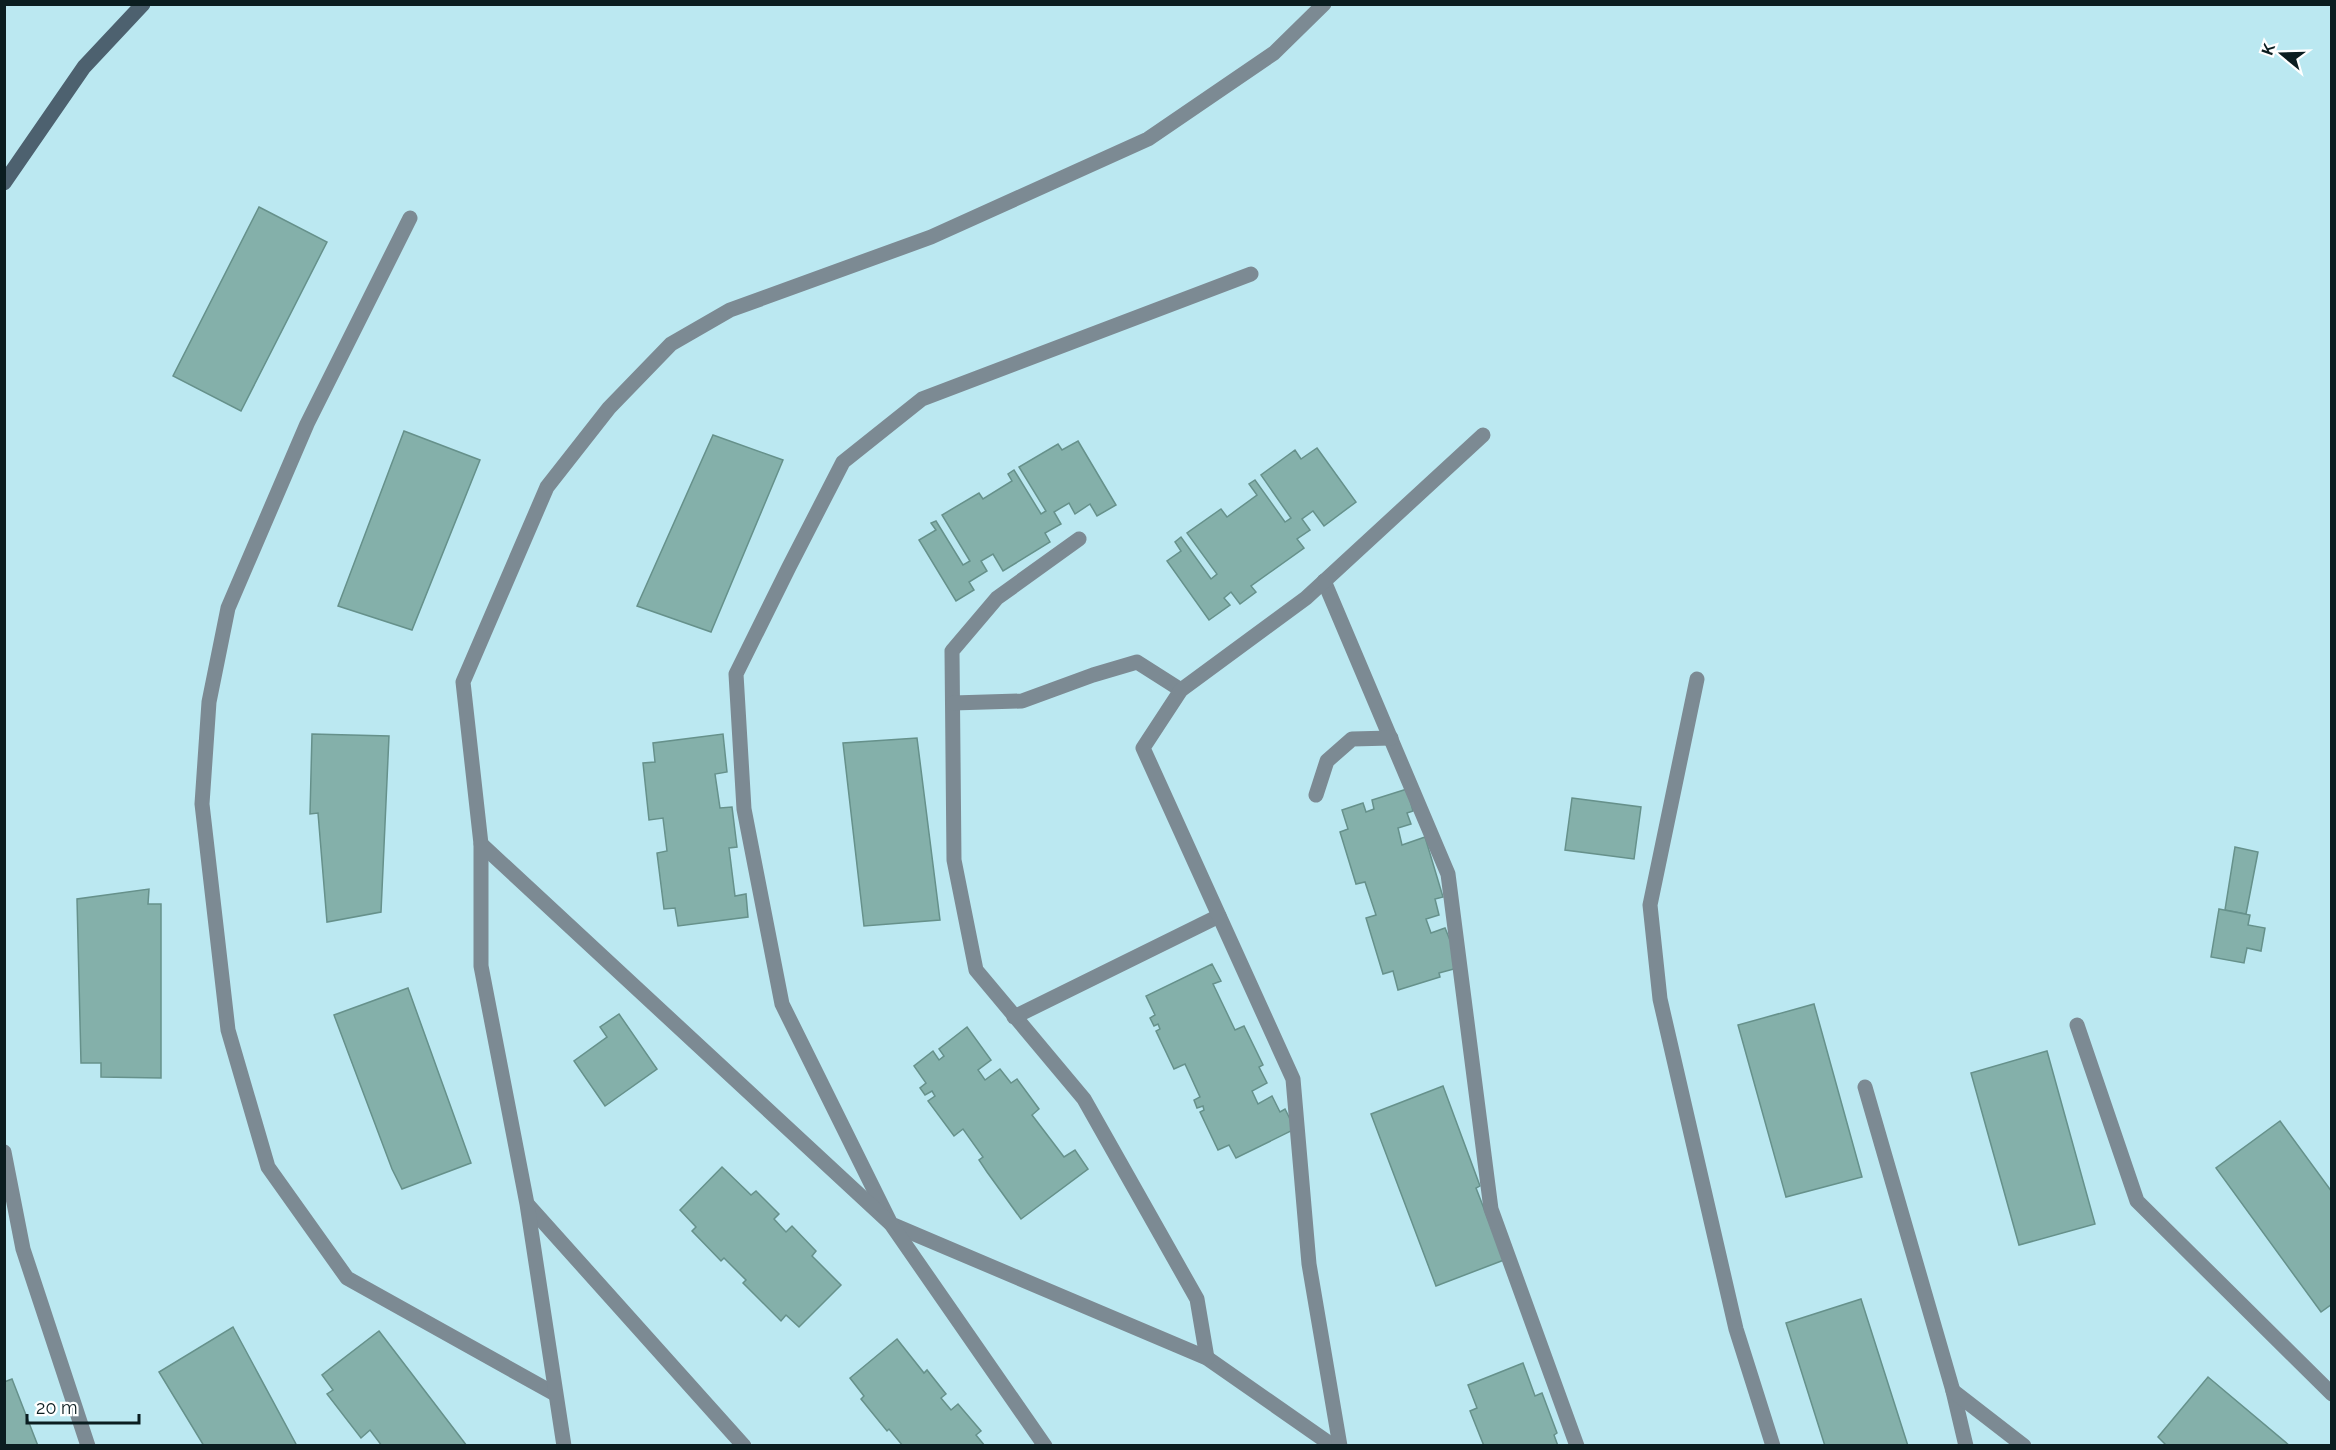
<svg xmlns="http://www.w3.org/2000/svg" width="2336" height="1450" font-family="Raleway,sans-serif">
<rect width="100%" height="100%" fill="#bbe8f1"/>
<!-- building -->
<g fill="#84b0aa" stroke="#66918b" stroke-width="1.5">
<polygon points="259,207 327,242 241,411 173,376"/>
<polygon points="404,431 480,460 412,630 338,606"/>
<polygon points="713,435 783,460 711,632 637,606"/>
<polygon points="1078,441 1116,505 1097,516 1090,504 1075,514 1069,503 1054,512 1061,524 1045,533 1050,542 1003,571 993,554 981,561 987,571 969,582 974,590 956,601 919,540 936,530 931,523 936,521 963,565 970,561 942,515 979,493 983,499 1012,481 1008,474 1014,470 1041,514 1046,511 1019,467 1058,444 1062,450"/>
<polygon points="1317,448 1356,502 1324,526 1313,511 1302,519 1310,530 1297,539 1304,548 1251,586 1256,592 1240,604 1231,592 1224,598 1230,605 1209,620 1167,561 1181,551 1175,542 1181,537 1211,579 1217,574 1187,533 1221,509 1227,517 1257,495 1249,484 1255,480 1285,522 1291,518 1261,475 1295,450 1301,459"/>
<polygon points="312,734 389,736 381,912 327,922 318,813 310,814"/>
<polygon points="723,734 727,772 715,774 720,808 732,807 737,847 729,848 735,896 746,894 748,917 678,926 675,908 664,909 657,853 667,851 663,818 649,820 643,763 655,762 653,743"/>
<polygon points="917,738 940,920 864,926 843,743"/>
<polygon points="1407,789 1413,811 1407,813 1411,824 1398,828 1402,845 1425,837 1443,897 1435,899 1439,915 1426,919 1431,933 1445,928 1461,967 1439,973 1440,977 1398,990 1393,971 1383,974 1366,918 1376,915 1365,882 1356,884 1340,832 1348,829 1342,810 1363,803 1366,812 1374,809 1372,800"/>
<polygon points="1572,798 1641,807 1634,859 1565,850"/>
<polygon points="2235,847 2258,852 2246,914 2225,910"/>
<polygon points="149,889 148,904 161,904 161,1078 101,1077 101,1063 81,1063 77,899"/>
<polygon points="2219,909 2250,915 2248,925 2265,928 2261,951 2247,948 2244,963 2211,957"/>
<polygon points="1212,964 1221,981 1213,984 1235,1030 1244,1026 1263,1065 1259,1067 1267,1083 1252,1091 1258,1104 1272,1096 1280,1112 1285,1109 1295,1129 1236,1158 1229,1145 1218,1150 1200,1112 1204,1110 1203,1106 1197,1108 1194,1100 1200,1097 1185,1064 1174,1069 1156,1031 1160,1029 1158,1024 1154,1026 1150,1018 1155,1015 1146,996"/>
<polygon points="408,988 471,1163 402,1189 392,1169 334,1015"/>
<polygon points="1814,1004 1862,1177 1786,1197 1738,1025"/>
<polygon points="619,1014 657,1069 605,1106 574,1061 607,1037 600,1027"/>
<polygon points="967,1027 991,1060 978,1070 985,1080 1000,1069 1011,1083 1017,1079 1039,1109 1032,1115 1064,1157 1075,1150 1088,1169 1021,1219 987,1172 979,1160 983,1157 963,1129 954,1136 928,1101 935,1096 932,1091 925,1095 920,1088 926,1083 914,1066 933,1051 939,1060 944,1056 939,1049"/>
<polygon points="2047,1051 2095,1224 2019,1245 1971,1073"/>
<polygon points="1443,1086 1480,1186 1476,1188 1504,1260 1436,1286 1371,1114"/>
<polygon points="2280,1121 2332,1192 2332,1304 2321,1312 2216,1168"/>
<polygon points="722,1167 751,1195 756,1191 779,1214 774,1219 786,1232 792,1226 816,1251 812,1256 841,1285 799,1327 786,1315 781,1321 743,1283 746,1280 724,1258 721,1261 692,1231 696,1227 680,1210"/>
<polygon points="1861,1299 1908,1446 1825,1446 1786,1323"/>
<polygon points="233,1327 297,1446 204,1446 159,1372"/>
<polygon points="379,1331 467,1446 382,1446 370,1430 361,1438 327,1394 333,1390 322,1375"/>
<polygon points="897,1339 924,1373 927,1370 946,1394 941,1398 951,1410 958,1404 981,1431 976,1435 985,1446 903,1446 889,1429 887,1431 861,1399 864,1396 850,1378"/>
<polygon points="1523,1363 1535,1396 1542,1393 1557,1433 1554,1435 1558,1446 1484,1446 1470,1411 1477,1408 1468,1385"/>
<polygon points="2208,1377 2290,1446 2167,1446 2158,1437"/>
<polygon points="12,1379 38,1446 4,1446 4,1382"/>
</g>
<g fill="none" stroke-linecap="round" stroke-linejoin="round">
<!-- street -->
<g stroke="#7c8a93" stroke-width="15">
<polyline points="410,218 307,424 228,608 209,702 202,804 228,1030 268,1167 347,1278 555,1394"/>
<polyline points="1251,274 922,399 843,462 789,567 736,674 744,809 782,1004 891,1224 1207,1358 1333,1446"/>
<polyline points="1079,539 997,598 952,651 954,860 976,970 1084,1099 1197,1299 1207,1358"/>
<polyline points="1324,581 1448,874 1491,1209 1577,1446"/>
<polyline points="1697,679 1650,905 1660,999 1736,1329 1773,1446"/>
<polyline points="953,703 1022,701 1093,675 1137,662 1181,690"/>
<polyline points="1316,795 1327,761 1352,739 1391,738"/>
<polyline points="481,844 891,1224 1045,1446"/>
<polyline points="1014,1017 1219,916"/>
<polyline points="2077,1025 2137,1201 2332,1394"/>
<polyline points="1865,1087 1953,1391 1966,1446"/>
<polyline points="4,1152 23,1249 88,1446"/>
<polyline points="528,1205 744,1446"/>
<polyline points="1953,1391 2024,1446"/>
<polyline points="564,1446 527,1204 481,966 481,844 463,682 547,487 609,408 671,344 730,310 931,237 1148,139 1274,53 1324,4"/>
<polyline points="1340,1446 1309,1264 1293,1079 1143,748 1181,690 1306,598 1483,435"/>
</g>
<!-- secondary -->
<polyline stroke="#4d616f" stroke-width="15" points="4,183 84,67 143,4"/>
</g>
<!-- border -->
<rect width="2336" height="1450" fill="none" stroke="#0b1d20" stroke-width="12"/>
<!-- north arrow -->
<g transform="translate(2282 54) rotate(289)" stroke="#ffffff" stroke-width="4.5" paint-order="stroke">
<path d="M0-4.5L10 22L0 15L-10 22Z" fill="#0b1d20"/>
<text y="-9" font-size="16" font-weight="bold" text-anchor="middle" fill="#0b1d20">K</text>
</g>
<!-- scale -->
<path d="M27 1414v9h112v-9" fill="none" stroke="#0b1d20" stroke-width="3"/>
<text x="36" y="1414" font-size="18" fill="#0b1d20" stroke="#ffffff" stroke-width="4.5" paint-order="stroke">20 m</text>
</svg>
